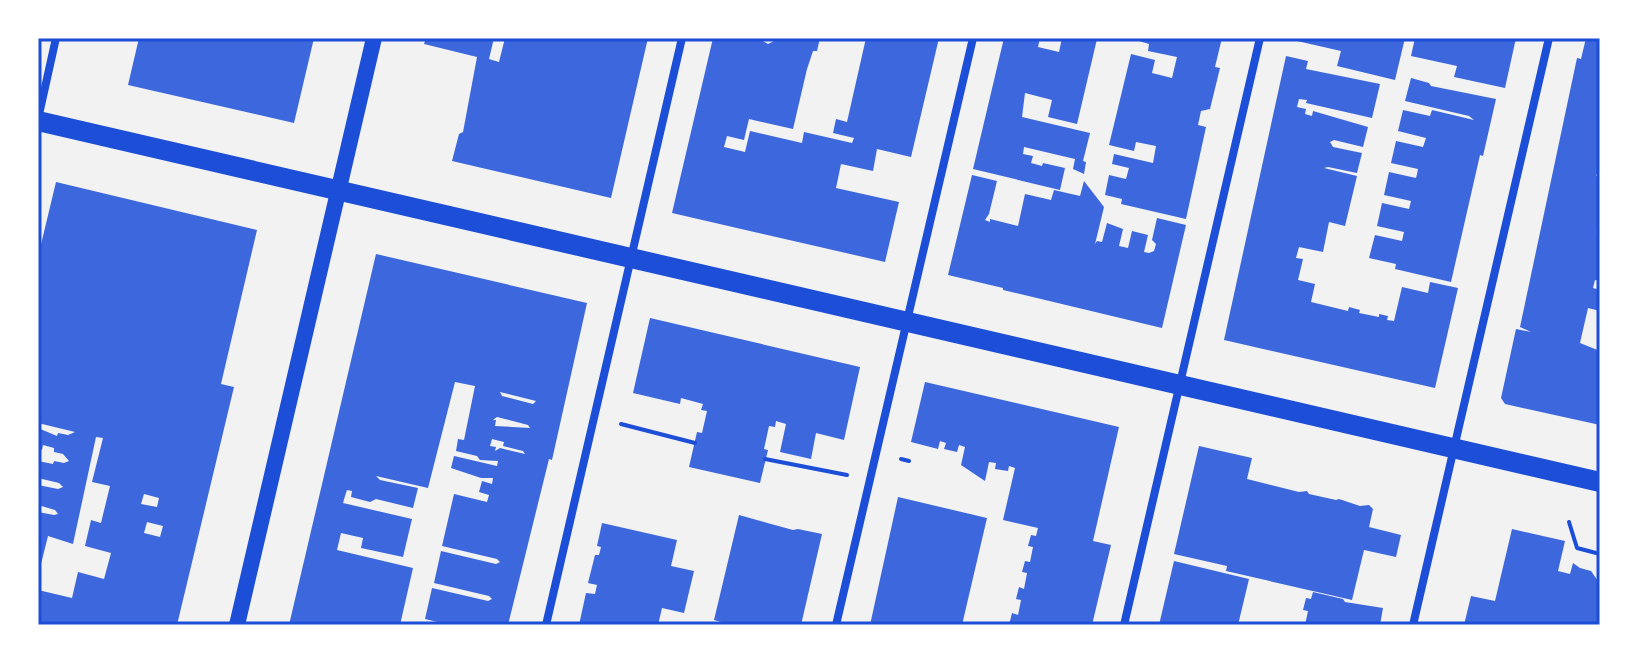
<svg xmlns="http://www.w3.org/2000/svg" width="1638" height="663" font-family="'Varela Round',sans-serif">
<rect width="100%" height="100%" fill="#f2f2f2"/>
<!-- building -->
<g fill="#3d67dc" fill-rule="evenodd">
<polygon points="139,38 314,38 294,123 128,85"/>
<polygon points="426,38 494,38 489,59 499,62 505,38 648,38 611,198 452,161 459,134 463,132 477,57 424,44"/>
<polygon points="713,38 758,38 768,44 774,41 765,38 820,38 817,51 813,51 807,69 793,129 749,119 744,140 727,136 724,147 745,152 750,131 802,143 804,132 852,143 854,138 833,133 836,119 847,122 866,38 939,38 911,157 877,149 873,171 841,164 836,188 899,202 885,262 672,213"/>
<polygon points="1004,38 1040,38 1038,47 1059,52 1062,38 1097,39 1077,124 1048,117 1052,100 1025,93 1022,117 1090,133 1083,161 1086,162 1084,174 1073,169 1075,159 1024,147 1023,154 1033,156 1031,163 1042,166 1043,163 1065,168 1060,190 973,169"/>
<polygon points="1129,38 1222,38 1215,67 1220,68 1210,109 1201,111 1198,125 1206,127 1186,219 1121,204 1122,199 1105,195 1109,175 1126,179 1129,168 1112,164 1114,154 1153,163 1156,146 1136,142 1134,151 1109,145 1131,54 1155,60 1152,73 1172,78 1177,57 1148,51 1149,44"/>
<polygon points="1297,38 1405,38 1395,80 1337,66 1341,51 1297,41"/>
<polygon points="1415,38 1516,38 1505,88 1454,77 1457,66 1411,56"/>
<polygon points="1586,38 1600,38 1600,166 1596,176 1600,177 1600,231 1596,232 1600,233 1600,281 1595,280 1593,288 1600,290 1600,311 1588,308 1580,343 1600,351 1600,425 1505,404 1501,398 1516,329 1531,332 1520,327 1577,58 1581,59"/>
<polygon points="1286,56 1308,61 1306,69 1380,84 1372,118 1306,103 1307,100 1299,99 1297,107 1306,109 1305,114 1312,116 1313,111 1368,127 1363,147 1334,140 1330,142 1333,147 1362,153 1357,173 1328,167 1324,168 1357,176 1345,226 1329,222 1323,252 1299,247 1296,258 1303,259 1298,280 1315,284 1311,302 1348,311 1349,307 1360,310 1359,313 1379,317 1379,314 1388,316 1387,320 1394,321 1402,287 1428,293 1430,282 1458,288 1435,388 1224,340"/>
<polygon points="1411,78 1429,83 1431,86 1496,99 1483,156 1480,155 1451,282 1395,269 1396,264 1369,258 1375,235 1402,241 1404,232 1377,226 1382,203 1409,209 1411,201 1384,195 1389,172 1416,178 1417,174 1418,169 1391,163 1396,141 1423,147 1426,138 1398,131 1403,110 1430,116 1432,110 1474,120 1469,116 1405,101"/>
<polygon points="972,175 997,181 989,214 985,220 990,222 990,219 1018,226 1025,194 1051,200 1054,190 1080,196 1084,181 1104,207 1095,244 1097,241 1102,242 1107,223 1123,229 1119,246 1128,248 1132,231 1148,235 1144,252 1149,253 1154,251 1156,244 1152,240 1157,218 1186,225 1162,328 1003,290 1003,288 948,275"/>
<path d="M56,182L257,230L221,384L234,387L177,625H38V590L72,598L78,572L104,579L111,553L85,546L91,520L101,523L110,486L92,482L103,438L96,437L73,544L48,536L38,576V512L54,515L58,514L55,510L38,505V485L58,489L63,487L59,483L38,478V461L53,464L54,461L64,463L69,461L63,454L54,452V448L43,445L42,450L38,449V428L57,436L58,433L68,435L75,432L38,423V257ZM144,494L159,498L157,507L141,504ZM147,522L163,526L160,537L144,533Z"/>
<path d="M376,254L587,303L552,460L549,459L508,625H450L425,619L432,588L488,601L492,599L489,596L434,583L441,551L496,564L500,562L497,559L442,546L454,494L487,502L489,495L479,492L482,481L492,484L493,478H481L451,468L454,456L497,466L498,461L480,460L477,456L456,451L458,439L464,440L475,386L455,382L428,488L376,476L380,480L418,488L413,508L376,499L370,502L351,497L352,491L347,490L345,496L343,503L412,519L403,557L361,548L363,538L341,533L337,550L413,568L400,625H289ZM500,392L536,401L533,404L502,396ZM497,417L528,425L530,428L495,426L496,420H493ZM492,439L504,442L503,446L523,451L525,454L500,448L495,451L496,447L490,446Z"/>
<polygon points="650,318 860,367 844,440 816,433 811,459 780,452 786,424 776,421 775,427 769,426 764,449 768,450 760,483 689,467 697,432 702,433 707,411 701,410 703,404 681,398 680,404 633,393"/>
<polygon points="925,382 1119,427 1093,541 1111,545 1092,625 1009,625 1012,613 1018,615 1021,600 1016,599 1019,587 1024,589 1027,573 1022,572 1025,561 1030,562 1033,547 1028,546 1031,535 1036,536 1038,528 1003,520 1015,468 1009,466 1008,471 995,469 996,463 989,462 985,481 961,465 965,447 959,445 957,452 944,449 946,443 940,441 938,449 911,442"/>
<polygon points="1199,446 1252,458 1247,479 1299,492 1307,491 1309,494 1336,500 1339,499 1360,506 1369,505 1373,509 1369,527 1401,535 1396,557 1364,550 1352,600 1226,571 1227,566 1174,554"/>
<polygon points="898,497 987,518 962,625 870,625"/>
<polygon points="739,515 793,530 798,529 822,534 801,625 732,625 714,620"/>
<polygon points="602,523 677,540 671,566 694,571 684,613 662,608 658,625 610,623 609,625 579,625 586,593 595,594 597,585 588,583 595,555 599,555 601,547 597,546"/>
<polygon points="1512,529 1565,541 1558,571 1570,574 1573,563 1580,568 1591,571 1600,584 1600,625 1464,625 1471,596 1495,601"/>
<polygon points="1174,561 1249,579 1238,625 1159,625"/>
<polygon points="1313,592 1343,599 1345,602 1383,608 1380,625 1305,625 1308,611 1303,610 1306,598 1311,599"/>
</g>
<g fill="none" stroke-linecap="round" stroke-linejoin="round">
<!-- path -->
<g stroke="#1d4ed8" stroke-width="4">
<polyline points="621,424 695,443"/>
<polyline points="765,459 847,475"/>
<polyline points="901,459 909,461"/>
<polyline points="1569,522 1577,548 1600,554"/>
</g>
<!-- minor -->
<g stroke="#1d4ed8" stroke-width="8">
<polyline points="38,119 56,38"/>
<polyline points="546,625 682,38"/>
<polyline points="836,625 973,38"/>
<polyline points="1124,625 1260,38"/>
<polyline points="1413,625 1549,38"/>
</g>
<!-- secondary -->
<polyline stroke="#1d4ed8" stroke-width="16" points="237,625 374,38"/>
<!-- primary -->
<polyline stroke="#1d4ed8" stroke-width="20" points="38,121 1600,482"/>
</g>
<!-- border -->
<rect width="1638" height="663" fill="none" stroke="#ffffff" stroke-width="80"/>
<rect x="40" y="40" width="1558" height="583" fill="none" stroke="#1d4ed8" stroke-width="3"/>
</svg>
